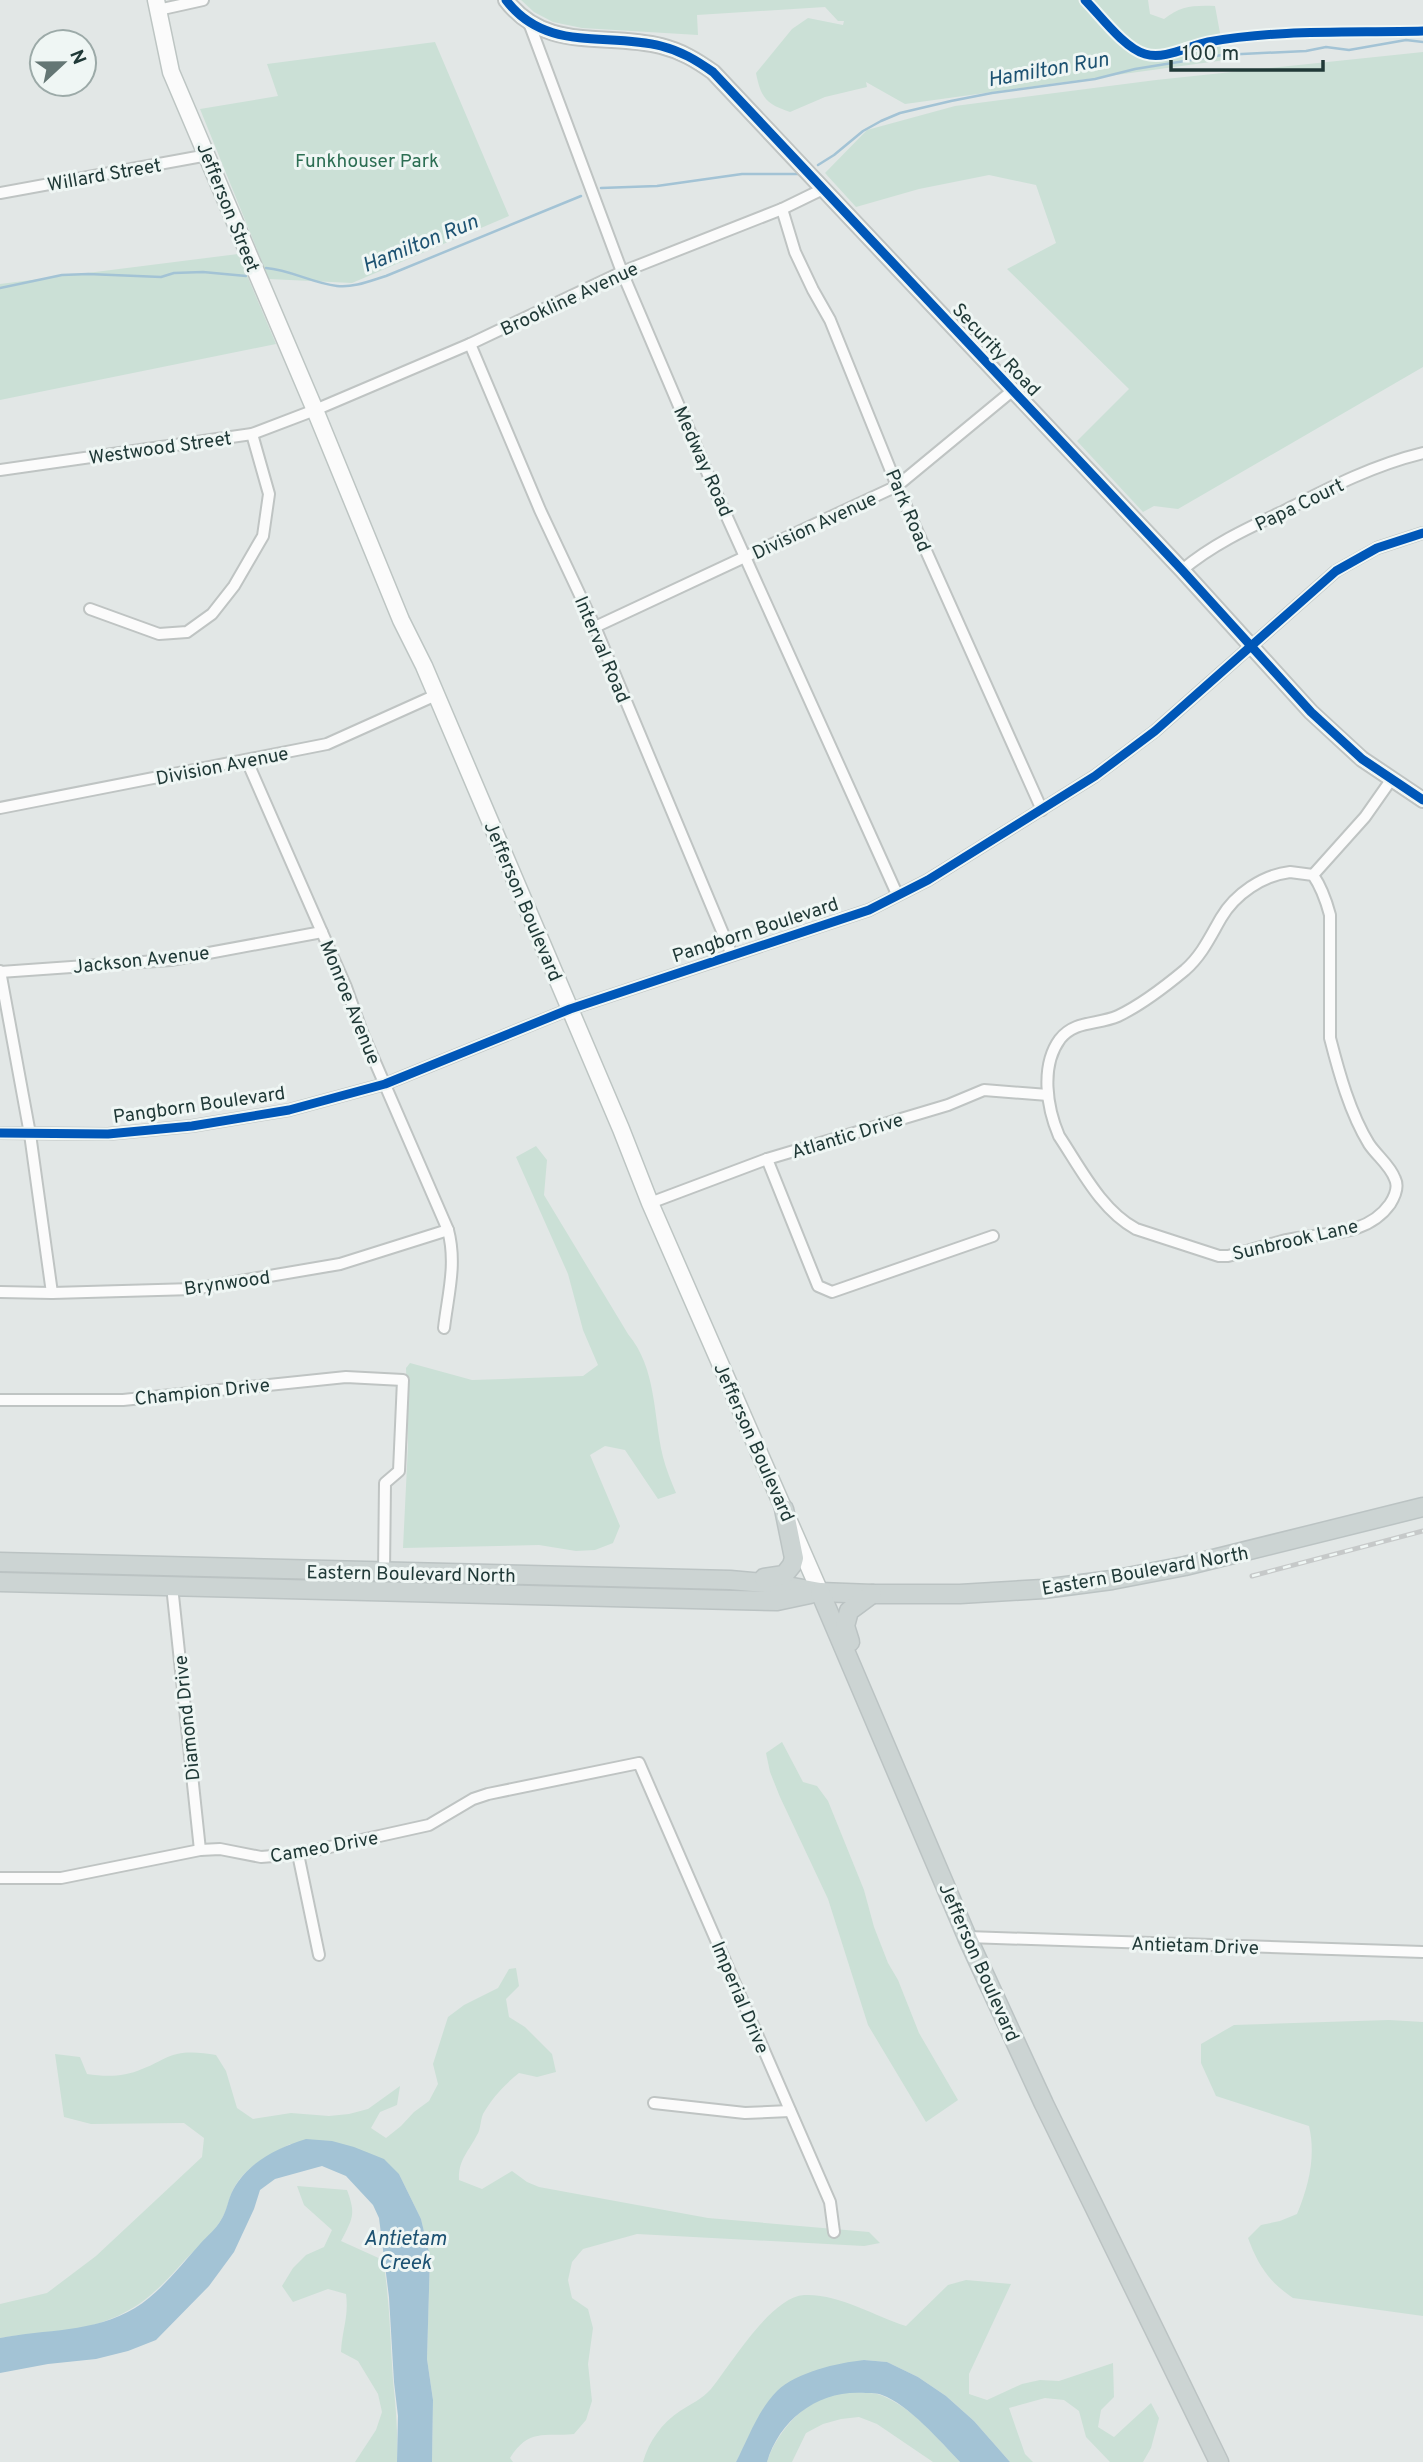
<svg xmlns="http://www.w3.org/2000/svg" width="1423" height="2462" font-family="Overpass,sans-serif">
<rect width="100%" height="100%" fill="#e2e7e6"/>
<!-- green -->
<g fill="#cbe0d6">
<path d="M521,0H1148L1150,14L1164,19C1180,6 1194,5 1215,6L1225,60L905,104L866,82L867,87L825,97L790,112C766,104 761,98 756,73L792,29L808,18L843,25L844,21H838L825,7L697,15L698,35L582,28L553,22L534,12Z"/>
<polygon points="435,42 509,216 352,283 269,279 200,109 278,96 267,64"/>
<polygon points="1423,52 1423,367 1178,509 1154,506 1143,512 1077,441 1129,389 1007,269 1056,243 1036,185 989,175 919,189 856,207 825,173 867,130 955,106 1156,80"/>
<polygon points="238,254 276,344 0,400 0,284"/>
<path d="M536,1146L547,1160L544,1195L628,1334C657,1369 653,1415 663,1457C666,1469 671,1481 676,1493L658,1499L625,1450L605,1446L590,1455L620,1526L613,1543L595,1550L576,1551L539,1545L403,1548L408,1445L406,1368L410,1363L472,1380L583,1376L598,1365L583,1330L568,1274L516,1157Z"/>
<polygon points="782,1742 803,1782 817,1786 828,1801 864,1890 874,1927 888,1963 898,1980 919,2033 958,2100 926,2122 868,2025 828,1899 780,1797 770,1772 766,1753"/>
<path d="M516,1968L519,1986L506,1999L509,2017L525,2027L552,2054L556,2072L537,2077L519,2073C505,2084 492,2098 483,2114C480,2121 481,2129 477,2135C469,2151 458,2160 459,2180L482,2189L512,2171L527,2182L539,2187L708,2218L869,2232L880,2243L864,2246L637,2234L583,2249L572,2262L568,2280L572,2298L588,2309L593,2328L588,2364L592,2401L586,2420L574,2434C543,2437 529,2428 510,2458L513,2462H432L433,2400L427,2359L430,2256L421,2219L399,2174L290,2144C267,2157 245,2166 233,2190C228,2200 227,2212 221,2220C212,2235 197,2248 185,2260C150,2300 128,2318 74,2330C50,2335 25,2333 0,2338V2304L47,2293L96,2256L202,2157L204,2138L184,2123L91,2124L64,2117L55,2054L80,2057L87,2074C106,2077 124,2077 142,2069C154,2065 164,2057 177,2054C190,2051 203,2053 216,2055L226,2071L237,2108L253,2119L291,2113L329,2116L349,2114L368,2109L400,2086L397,2105L380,2112L371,2128L386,2138L401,2126L414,2112L429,2101L438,2084L433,2064L448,2017L464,2005L498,1988L509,1969Z"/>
<path d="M1389,2020L1423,2022V2316L1293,2298C1269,2282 1258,2265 1248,2238L1261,2225L1280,2221L1297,2214C1309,2185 1316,2156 1309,2126L1216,2096L1201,2063V2044L1234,2025Z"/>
<path d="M297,2186L347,2190C356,2214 353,2218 341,2241L383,2260C390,2300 390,2340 393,2380C396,2408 398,2434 397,2462H355L376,2430L382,2412L378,2394L358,2361L341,2352C342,2330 349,2317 346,2294L328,2289L293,2302L282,2286L293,2268L306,2255L324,2247L332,2230L304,2205Z"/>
<path d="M966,2280L1011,2284L969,2374V2394L987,2400L1022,2384L1040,2380L1059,2381L1113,2363L1114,2397L1101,2410L1098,2427L1114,2437L1151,2403L1159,2418L1151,2448L1143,2462H1110L1086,2437L1079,2411L1064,2400L1045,2398L1009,2408L1025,2454L1033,2462H1010L974,2421L946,2396L918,2377L887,2362L864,2360L760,2415L736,2462H643C649,2441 662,2423 680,2411C691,2404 702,2399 711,2389C731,2364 771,2297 804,2295C837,2293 875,2316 906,2326L948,2285Z"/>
<path d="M855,2392C864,2393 875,2392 883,2396C914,2409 938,2439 960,2462H933L877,2424L859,2417L841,2419L823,2424L806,2433L792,2462H767C776,2434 800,2406 828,2395C836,2392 847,2393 855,2392Z"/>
</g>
<!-- water -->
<g fill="#a3c3d5">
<path d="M306,2139L332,2141L354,2147L384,2159L399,2174L421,2219L430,2256L427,2359L433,2400L432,2462H397L398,2416L394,2382L389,2297L379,2218L373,2205L346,2176L322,2166L275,2179L260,2190L254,2209L234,2252L209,2286L156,2340L128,2351L96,2359L48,2364L0,2373V2338C45,2329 94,2333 135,2308C161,2292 180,2266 200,2244C207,2236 216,2229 221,2220C227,2211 228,2199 233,2190C248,2162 277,2148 306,2139Z"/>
<path d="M864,2360L887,2362L918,2377L946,2396L974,2421L1010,2462H960C941,2442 908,2404 882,2395C877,2393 870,2393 866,2393C820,2389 780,2418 767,2462H736C748,2439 758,2410 777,2391C797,2372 837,2363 864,2360Z"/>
</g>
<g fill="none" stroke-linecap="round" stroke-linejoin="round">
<!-- stream -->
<g stroke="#a3c3d5" stroke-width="2.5">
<polyline points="818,165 834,155 863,131 881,121 900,113 951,101 992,93 1095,79 1135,69 1222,55 1306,51 1326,47 1349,50 1406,40 1423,42"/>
<polyline points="601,188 657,186 742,174 798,174"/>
<path d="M266,268C291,270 312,283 337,286C353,288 370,281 386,276L581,196"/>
<polyline points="0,288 62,275 88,274 161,277 174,273 203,272 246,276"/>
</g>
<!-- minor casing -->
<g stroke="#bfc4c3" stroke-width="14">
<g id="minor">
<polyline points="158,10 203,0"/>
<polyline points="528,20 622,272 713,486 897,894"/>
<polyline points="0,193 208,155"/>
<polyline points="782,209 795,252 813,290 830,320 897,486 1042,810"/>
<polyline points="470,344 540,510 595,627 732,955"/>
<polyline points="0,470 252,434 315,410 470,344 622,272 782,209 823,189"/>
<path d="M1182,570C1213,544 1248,528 1284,511C1329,488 1373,465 1423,453"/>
<polyline points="90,609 159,634 187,632 212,614 234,586 263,536 269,494 252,434"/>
<polyline points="595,627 897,486 1012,391"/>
<path d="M247,761L346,987L362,1032L448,1230C457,1264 448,1294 444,1328"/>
<polyline points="0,808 327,744 436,695"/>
<path d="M1290,872L1313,875C1322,888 1326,900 1330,915V1038C1339,1073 1350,1113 1369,1144C1377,1156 1390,1165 1395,1179C1399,1187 1395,1196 1390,1204C1366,1238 1321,1232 1286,1240C1267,1245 1248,1251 1228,1256H1219L1136,1229C1101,1210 1081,1169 1059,1136C1047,1108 1040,1066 1060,1039C1075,1020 1098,1025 1118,1016C1139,1006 1167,985 1185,970C1202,955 1210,937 1221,918C1235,894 1263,875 1290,872Z"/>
<polyline points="1313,875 1365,817 1391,780"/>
<polyline points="0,971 30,1134 52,1293"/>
<polyline points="0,972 171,960 322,932"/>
<polyline points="0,1133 108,1134 192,1126 289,1110 385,1084 570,1009 869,910 928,880 1095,776 1155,731 1336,571 1377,548 1423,533"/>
<polyline points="767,1159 818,1286 832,1292 993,1236"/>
<polyline points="650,1203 767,1159 948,1105 984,1090 1048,1095"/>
<polyline points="0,1292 52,1293 193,1289 340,1264 448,1230"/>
<polyline points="0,1400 123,1400 346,1377 403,1380 399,1471 385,1483 384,1572"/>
<polyline points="172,1586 200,1850"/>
<polyline points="298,1854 319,1955"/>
<polyline points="0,1878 61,1878 200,1850 220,1849 261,1857 298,1854 429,1825 473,1799 488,1794 639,1763 830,2202 834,2232"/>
<polyline points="967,1937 1423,1952"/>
<polyline points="654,2103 745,2113 790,2111"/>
</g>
</g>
<!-- tertiary casing -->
<g stroke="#bfc4c3" stroke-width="18">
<path id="tertiary" d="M506,0C546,53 606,32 661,46C681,51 696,60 713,72L1182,570L1311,712L1362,759L1423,800"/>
</g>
<!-- secondary casing -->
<g stroke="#bdc5c3" stroke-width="19">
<polyline id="secondary" points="156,0 171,72 315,410 401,620 424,666 621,1129 650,1203 820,1592"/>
</g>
<!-- primary casing -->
<g stroke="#bbc3c3" stroke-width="21">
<g id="primary">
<polyline points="0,1562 730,1580 776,1584 820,1592 872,1594 960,1594 1043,1589 1112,1580 1185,1566 1423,1507"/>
<polyline points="764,1578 784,1575 792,1565 794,1558 784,1509"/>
<polyline points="0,1582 777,1601 810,1594"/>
<polyline points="820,1592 967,1937 1044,2104 1219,2462"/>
<polyline points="850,1642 845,1626 849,1611 872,1594"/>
</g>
</g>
<!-- minor -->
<use href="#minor" stroke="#fbfbfb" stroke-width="10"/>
<!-- tertiary -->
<use href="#tertiary" stroke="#fbfbfb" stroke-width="14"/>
<!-- secondary -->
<use href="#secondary" stroke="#fbfbfb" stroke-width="16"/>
<!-- primary -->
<use href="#primary" stroke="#ccd4d3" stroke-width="18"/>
<!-- rail casing -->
<g stroke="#c6c9c9" stroke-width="5">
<polyline id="rail" points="1252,1576 1423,1531"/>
</g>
<!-- rail -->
<use href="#rail" stroke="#eff6f4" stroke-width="2.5" stroke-dasharray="8" stroke-linecap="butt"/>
<!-- cycleway casing -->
<g stroke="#eff6f4" stroke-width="13">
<g id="cycleway">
<path d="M506,0C546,53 606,32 661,46C681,51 696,60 713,72L1182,570L1311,712L1362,759L1423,800"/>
<path d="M1085,0C1100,15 1124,48 1145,54C1165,60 1188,46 1208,42C1278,29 1351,33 1423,31"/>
<polyline points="0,1133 108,1134 192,1126 289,1110 385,1084 570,1009 869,910 928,880 1095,776 1155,731 1336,571 1377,548 1423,533"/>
</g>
</g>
<!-- cycleway -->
<use href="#cycleway" stroke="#0057b8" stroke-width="9"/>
</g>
<g text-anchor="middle" stroke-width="6" stroke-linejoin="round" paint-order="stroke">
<!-- park labels -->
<g font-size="19" fill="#2c6e53" stroke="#eff6f4">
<text x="367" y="167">Funkhouser Park</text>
</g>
<!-- street labels -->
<g font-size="19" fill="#203937" stroke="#eff6f4">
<text transform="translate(104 174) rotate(-10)" y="7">Willard Street</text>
<text transform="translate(229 207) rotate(68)" y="7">Jefferson Street</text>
<text transform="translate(569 298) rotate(-25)" y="7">Brookline Avenue</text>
<text transform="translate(997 349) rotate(47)" y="7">Security Road</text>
<text transform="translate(160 447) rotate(-8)" y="7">Westwood Street</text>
<text transform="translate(704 461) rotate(66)" y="7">Medway Road</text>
<text transform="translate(1299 504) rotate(-26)" y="7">Papa Court</text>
<text transform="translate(909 510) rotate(67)" y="7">Park Road</text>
<text transform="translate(814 525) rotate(-25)" y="7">Division Avenue</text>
<text transform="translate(603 649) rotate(67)" y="7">Interval Road</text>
<text transform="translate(222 765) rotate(-11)" y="7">Division Avenue</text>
<text transform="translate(524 901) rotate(67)" y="7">Jefferson Boulevard</text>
<text transform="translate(755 929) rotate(-18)" y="7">Pangborn Boulevard</text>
<text transform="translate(141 959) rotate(-6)" y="7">Jackson Avenue</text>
<text transform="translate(351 1002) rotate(68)" y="7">Monroe Avenue</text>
<text transform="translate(199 1104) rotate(-8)" y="7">Pangborn Boulevard</text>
<text transform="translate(847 1135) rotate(-17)" y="7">Atlantic Drive</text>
<text transform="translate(1295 1239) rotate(-13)" y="7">Sunbrook Lane</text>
<text transform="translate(227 1282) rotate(-8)" y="7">Brynwood</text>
<text transform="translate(202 1391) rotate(-6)" y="7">Champion Drive</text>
<text transform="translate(755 1442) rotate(66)" y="7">Jefferson Boulevard</text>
<text transform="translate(1145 1570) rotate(-10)" y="7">Eastern Boulevard North</text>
<text transform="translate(411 1573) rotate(1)" y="7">Eastern Boulevard North</text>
<text transform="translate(186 1718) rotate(-96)" y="7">Diamond Drive</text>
<text transform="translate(324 1846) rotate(-10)" y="7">Cameo Drive</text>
<text transform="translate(1195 1945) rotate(2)" y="7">Antietam Drive</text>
<text transform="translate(980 1962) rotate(66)" y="7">Jefferson Boulevard</text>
<text transform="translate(741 1997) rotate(67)" y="7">Imperial Drive</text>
</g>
<!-- water labels -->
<g font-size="21" font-style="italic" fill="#1d5272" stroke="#eff6f4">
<text transform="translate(1048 69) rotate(-10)" y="7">Hamilton Run</text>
<text transform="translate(420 243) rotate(-22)" y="7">Hamilton Run</text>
<text x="405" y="2245">Antietam<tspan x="405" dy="24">Creek</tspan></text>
</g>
</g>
<!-- north arrow -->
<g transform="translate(63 63) rotate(68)"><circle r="33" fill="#eff6f4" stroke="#9caaa8" stroke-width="2"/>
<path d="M0-5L12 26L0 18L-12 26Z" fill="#647674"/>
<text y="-10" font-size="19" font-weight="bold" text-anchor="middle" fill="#203937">N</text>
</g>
<!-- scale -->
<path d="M1171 60v10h152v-10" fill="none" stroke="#203937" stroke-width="3.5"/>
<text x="1182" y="60" font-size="21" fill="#203937" stroke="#eff6f4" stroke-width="5" paint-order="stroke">100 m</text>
</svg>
